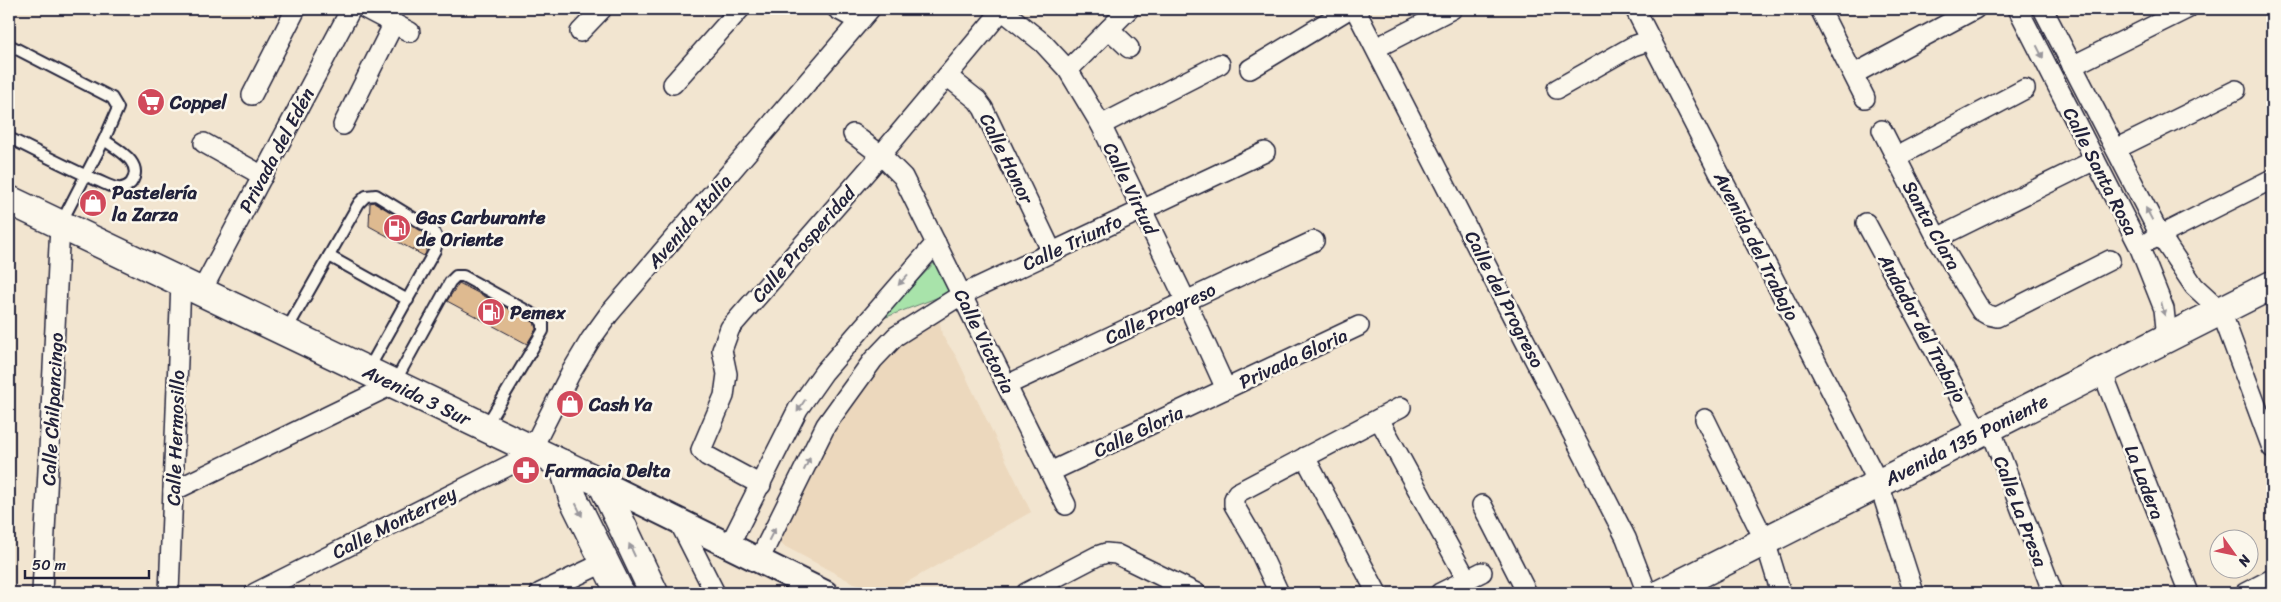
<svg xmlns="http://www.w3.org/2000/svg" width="2281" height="602" font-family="Sriracha,sans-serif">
<rect width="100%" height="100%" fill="#f2e5d0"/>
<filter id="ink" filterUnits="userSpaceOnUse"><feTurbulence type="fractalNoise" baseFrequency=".02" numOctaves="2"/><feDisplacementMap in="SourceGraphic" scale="10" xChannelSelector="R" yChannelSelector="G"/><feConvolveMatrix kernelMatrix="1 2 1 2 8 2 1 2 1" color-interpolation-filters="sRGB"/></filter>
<g filter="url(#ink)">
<!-- built -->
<polygon fill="#ecd8bd" points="938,311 942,335 956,356 1031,512 888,593 872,593 771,539 862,373"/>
<!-- green -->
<polygon fill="#a8e3aa" stroke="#658272" points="938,259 952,292 881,319"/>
<!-- building -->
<g fill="#deba90" stroke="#22223b">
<polygon points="374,202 426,234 426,253 424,256 369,226 370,203"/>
<polygon points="459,283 534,322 536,329 527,344 447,301"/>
</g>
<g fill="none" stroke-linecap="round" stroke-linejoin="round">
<!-- service casing -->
<g stroke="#22223b" stroke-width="14">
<g id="service">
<polyline points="9,45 112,98 118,108 104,140 61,223"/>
<path d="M9,138C38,152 66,167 96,180C102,182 110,187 117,188C123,189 127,187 131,183C145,163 118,150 104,140"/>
<polyline points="329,256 408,300"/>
<polyline points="286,331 359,203 366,196 376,195 433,230 438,240 435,250 368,370"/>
<polyline points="395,382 450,282 456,276 463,276 538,317 543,323 543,331 486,426"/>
</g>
</g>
<!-- minor casing -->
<g stroke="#22223b" stroke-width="22">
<g id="minor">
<polyline points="366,9 410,32"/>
<polyline points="837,9 859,21"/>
<polyline points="1355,9 1626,538 1647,593"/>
<polyline points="1635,9 1879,484 1914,593"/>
<polyline points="1820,9 1865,98"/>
<polyline points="2018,9 2139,246 2164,309 2167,338"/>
<polyline points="2043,9 2160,235 2194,286 2221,311 2272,448"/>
<polyline points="1002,10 1043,43 1068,70 1101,125 1186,301 1226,389"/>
<polyline points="1109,29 1129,48"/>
<polyline points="580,32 602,9"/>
<polyline points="1376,48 1452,9"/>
<polyline points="2072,66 2187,9"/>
<polyline points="1250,69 1349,9"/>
<polyline points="1068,70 1129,9"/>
<polyline points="1854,74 1975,9"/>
<polyline points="947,76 977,100 983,108 1052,252"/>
<polyline points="673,84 740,9"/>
<polyline points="1557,89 1633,46 1651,40"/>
<polyline points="252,95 296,9"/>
<polyline points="343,125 394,23"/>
<polyline points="1101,125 1220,64"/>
<polyline points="1882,130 1937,238 1981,311 1988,315 1997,317 2110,260"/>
<polyline points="853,134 881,155 903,177 1066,505"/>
<polyline points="204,143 263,176"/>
<polyline points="2116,149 2236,90"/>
<polyline points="1896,157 2025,89"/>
<polyline points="1866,223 1979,433"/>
<polyline points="1937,238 2095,160"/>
<polyline points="2151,240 2272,179"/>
<polyline points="201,292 351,9"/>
<polyline points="2102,371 2189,593"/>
<polyline points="1007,385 1314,241"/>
<polyline points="1379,419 1467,580"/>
<polyline points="1705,419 1765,541 1781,593"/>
<polyline points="1990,428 2053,593"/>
<polyline points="1305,457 1377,593"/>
<polyline points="1050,472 1359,326"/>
<polyline points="761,485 707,456 701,450 724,396 727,374 722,350 730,328 881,155 1003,9"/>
<polyline points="173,491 394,384"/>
<polyline points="1482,505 1527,593"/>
<polyline points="678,520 715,593"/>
<polyline points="729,546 798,409 824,372 936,243"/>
<polyline points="759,560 826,425 873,360 896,336 961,295 1265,152"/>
<polyline points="42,593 60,225"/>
<polyline points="169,593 181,282"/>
<polyline points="255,593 516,462 532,449 570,374 591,339 609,314 870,9"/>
<polyline points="540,593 605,562"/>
<polyline points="1026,593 1097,556 1106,553 1116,554 1196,593"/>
<polyline points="1279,593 1255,541 1234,505 1234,499 1237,493 1401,407"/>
<polyline points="1440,593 1482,572"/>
<polyline points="2245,593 2272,579"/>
</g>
</g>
<!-- tertiary casing -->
<g stroke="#22223b" stroke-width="28">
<polyline id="tertiary" points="602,483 825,593"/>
</g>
<!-- secondary casing -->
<g stroke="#22223b" stroke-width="31">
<g id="secondary">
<path id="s1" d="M9,200L602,483L654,593"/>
<polyline points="563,464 573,498 620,593"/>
<path id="s2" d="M1662,593L2272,285"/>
</g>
</g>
<!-- service -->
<use href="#service" stroke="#fbf7ec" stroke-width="10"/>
<!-- minor -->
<use href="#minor" stroke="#fbf7ec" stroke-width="19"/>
<!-- tertiary -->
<use href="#tertiary" stroke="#fbf7ec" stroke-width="24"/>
<!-- secondary -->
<use href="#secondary" stroke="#fbf7ec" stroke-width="28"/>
</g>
<!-- one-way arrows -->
<defs><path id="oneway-solid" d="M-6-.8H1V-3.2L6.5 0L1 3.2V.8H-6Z" transform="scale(1.25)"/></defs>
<g fill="#99979c">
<use href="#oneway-solid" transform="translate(2040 52) rotate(63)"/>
<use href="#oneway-solid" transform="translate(2149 214) rotate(-118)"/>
<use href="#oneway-solid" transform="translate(903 280) rotate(132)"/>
<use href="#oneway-solid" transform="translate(2163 309) rotate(75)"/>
<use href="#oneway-solid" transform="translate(801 406) rotate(123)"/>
<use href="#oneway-solid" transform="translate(807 464) rotate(-64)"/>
<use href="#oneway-solid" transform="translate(579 510) rotate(64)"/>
<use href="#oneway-solid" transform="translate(772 534) rotate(-63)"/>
<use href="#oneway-solid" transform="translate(632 550) rotate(-115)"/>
</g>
</g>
<!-- icons -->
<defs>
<g id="supermarket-disc" transform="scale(1.4375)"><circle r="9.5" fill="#d1495b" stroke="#fbf7ec"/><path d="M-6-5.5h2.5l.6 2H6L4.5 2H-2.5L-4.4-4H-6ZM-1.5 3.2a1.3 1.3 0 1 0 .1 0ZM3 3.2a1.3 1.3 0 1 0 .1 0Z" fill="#fff"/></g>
<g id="shop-disc" transform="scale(1.4375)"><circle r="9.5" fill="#d1495b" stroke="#fbf7ec"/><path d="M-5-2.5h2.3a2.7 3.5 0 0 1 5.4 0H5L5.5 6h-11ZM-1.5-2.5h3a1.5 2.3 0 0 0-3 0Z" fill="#fff"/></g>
<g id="fuel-disc" transform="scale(1.4375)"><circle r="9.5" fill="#d1495b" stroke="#fbf7ec"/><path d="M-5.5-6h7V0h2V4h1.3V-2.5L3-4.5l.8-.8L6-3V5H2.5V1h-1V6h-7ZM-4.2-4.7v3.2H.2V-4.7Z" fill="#fff"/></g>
<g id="pharmacy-disc" transform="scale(1.4375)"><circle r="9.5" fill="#d1495b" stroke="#fbf7ec"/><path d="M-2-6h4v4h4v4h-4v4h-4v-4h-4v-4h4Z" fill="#fff"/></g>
</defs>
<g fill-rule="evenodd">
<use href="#supermarket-disc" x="151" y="102"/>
<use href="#shop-disc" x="93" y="203"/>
<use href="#fuel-disc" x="397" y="228"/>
<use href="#fuel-disc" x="491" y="312"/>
<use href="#shop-disc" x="570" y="404"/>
<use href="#pharmacy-disc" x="526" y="470"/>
</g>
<g text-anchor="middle" stroke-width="5" stroke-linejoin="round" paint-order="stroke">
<!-- poi labels -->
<g font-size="19" font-weight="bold" fill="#22223b" stroke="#fbf7ec" text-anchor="start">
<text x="170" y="109">Coppel</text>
<text x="112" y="199">Pastelería<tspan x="112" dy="22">la Zarza</tspan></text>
<text x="416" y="224">Gas Carburante<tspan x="416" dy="22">de Oriente</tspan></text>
<text x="510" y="319">Pemex</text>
<text x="589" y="411">Cash Ya</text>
<text x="545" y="477">Farmacia Delta</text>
</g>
<!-- street labels -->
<g font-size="19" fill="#22223b" stroke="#fbf7ec">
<text transform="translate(276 150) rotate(-62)" y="7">Privada del Edén</text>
<text transform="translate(1007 158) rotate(64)" y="7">Calle Honor</text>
<text transform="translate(2101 171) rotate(63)" y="7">Calle Santa Rosa</text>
<text transform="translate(1131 188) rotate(64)" y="7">Calle Virtud</text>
<text transform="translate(689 221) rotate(-49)" y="7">Avenida Italia</text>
<text transform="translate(1932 225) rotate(61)" y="7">Santa Clara</text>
<text transform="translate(1072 242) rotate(-25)" y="7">Calle Triunfo</text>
<text transform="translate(803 244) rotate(-49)" y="7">Calle Prosperidad</text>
<text transform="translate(1757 246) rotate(63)" y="7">Avenida del Trabajo</text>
<text transform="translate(1505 299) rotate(63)" y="7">Calle del Progreso</text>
<text transform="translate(1160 313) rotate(-25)" y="7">Calle Progreso</text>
<text transform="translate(1923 328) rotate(62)" y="7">Andador del Trabajo</text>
<text transform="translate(985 341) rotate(64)" y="7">Calle Victoria</text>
<text transform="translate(1293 358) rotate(-25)" y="7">Privada Gloria</text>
<text dy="7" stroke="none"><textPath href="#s1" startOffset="452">Avenida 3 Sur</textPath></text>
<text transform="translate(52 409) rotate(-87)" y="7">Calle Chilpancingo</text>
<text transform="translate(1138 431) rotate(-25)" y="7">Calle Gloria</text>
<text transform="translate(175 438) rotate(-88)" y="7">Calle Hermosillo</text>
<text dy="7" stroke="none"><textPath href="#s2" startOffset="341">Avenida 135 Poniente</textPath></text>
<text transform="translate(2145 482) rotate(69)" y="7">La Ladera</text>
<text transform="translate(2021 511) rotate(69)" y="7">Calle La Presa</text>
<text transform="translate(394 522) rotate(-27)" y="7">Calle Monterrey</text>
</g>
</g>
<!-- margin -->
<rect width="2281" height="602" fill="none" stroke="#fbf7ec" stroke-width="30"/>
<rect x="15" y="15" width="2251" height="572" fill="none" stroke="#22223b" stroke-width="2" filter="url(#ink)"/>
<!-- north arrow -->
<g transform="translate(2234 554) rotate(123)"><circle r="24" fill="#fbf7ec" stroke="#a4a2a5"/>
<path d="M0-4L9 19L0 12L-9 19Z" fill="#d1495b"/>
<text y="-8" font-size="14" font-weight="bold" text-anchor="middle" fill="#22223b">N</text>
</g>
<!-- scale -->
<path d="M25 570v8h124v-8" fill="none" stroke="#22223b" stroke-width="2.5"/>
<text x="32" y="570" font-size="15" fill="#22223b" stroke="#fbf7ec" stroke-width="4" paint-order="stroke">50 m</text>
</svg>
